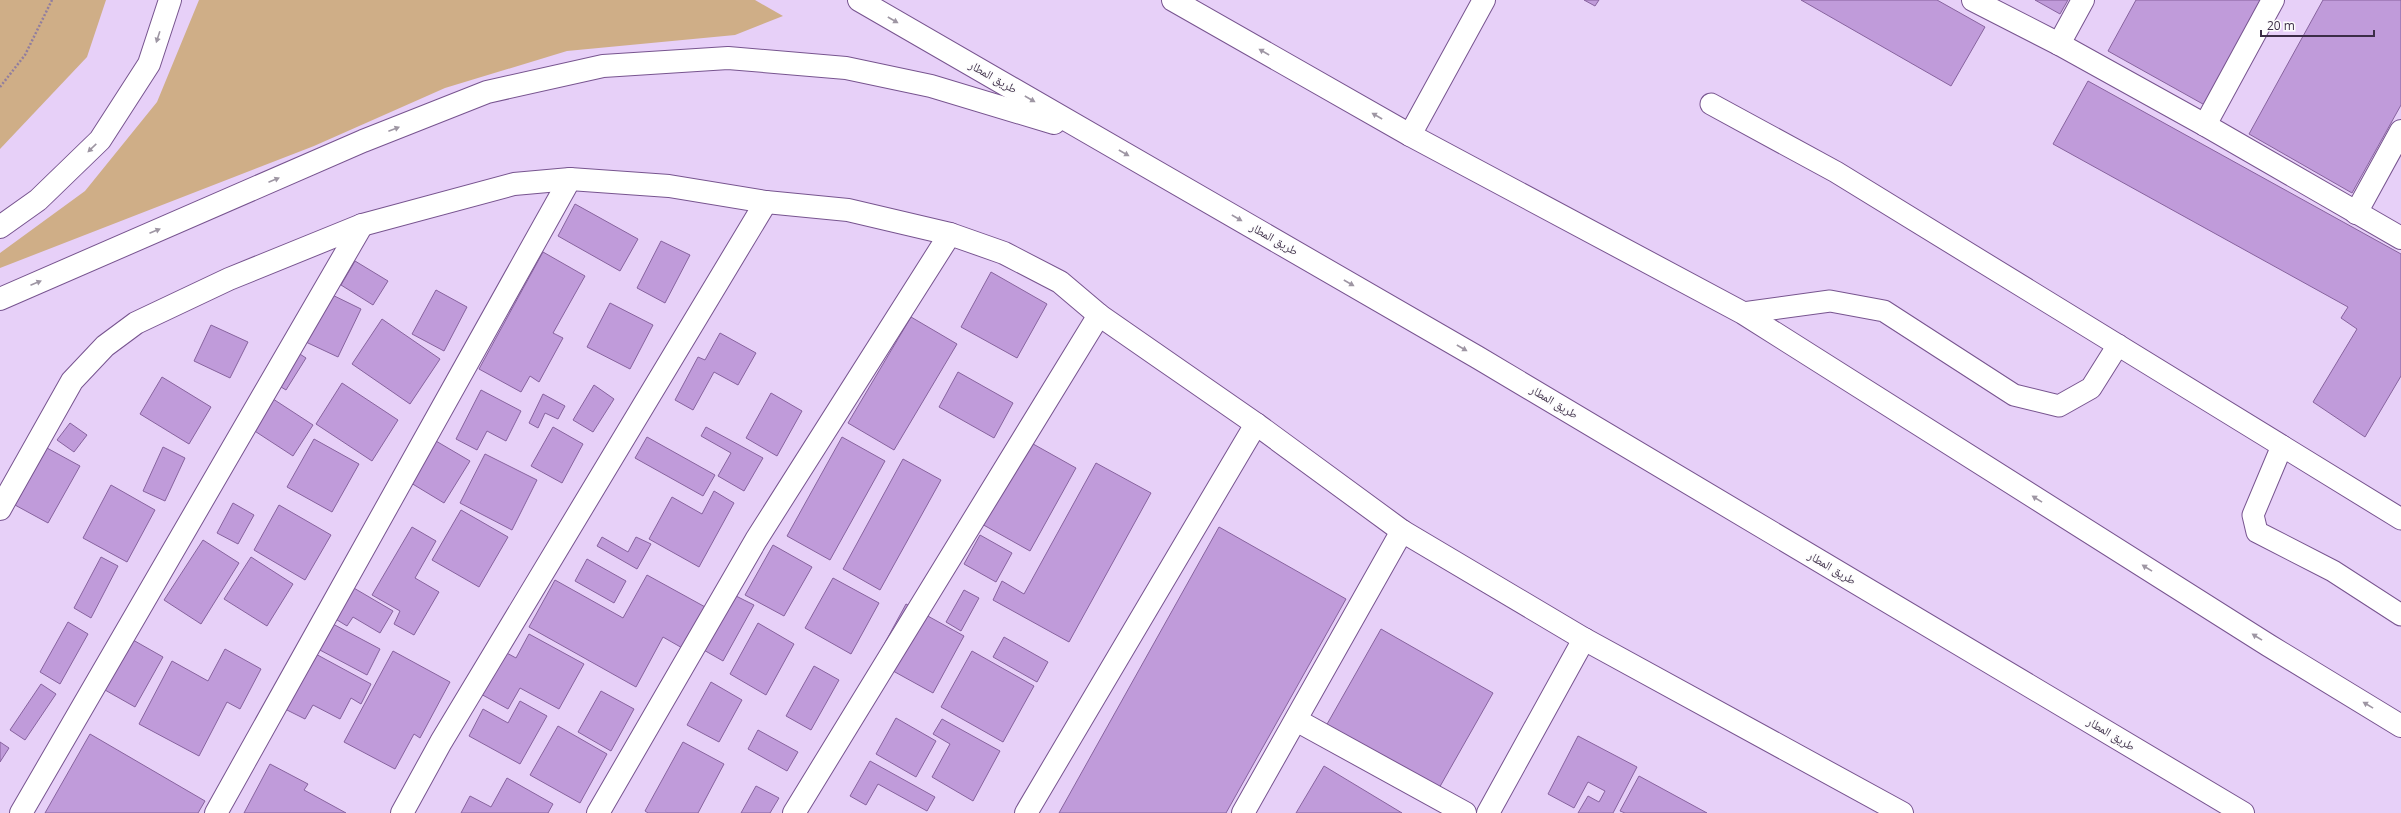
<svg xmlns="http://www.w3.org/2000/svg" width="2401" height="813" font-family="'Open Sans','Noto Naskh Arabic',sans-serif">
<rect width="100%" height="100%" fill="#e7d0f8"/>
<!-- green -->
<g fill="#cfae87">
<polygon points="0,0 106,0 87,57 0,149"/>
<polygon points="199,0 755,0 783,16 735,35 567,51 445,88 314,146 0,268 0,253 85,191 157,102"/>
</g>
<!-- building -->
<g fill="#c09bda" stroke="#87639e">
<polygon points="1584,0 1599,0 1595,6"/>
<polygon points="1801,0 1937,0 1985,27 1951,86"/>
<polygon points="2035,0 2068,0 2060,14"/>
<polygon points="2136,0 2270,0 2210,108 2108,51"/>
<polygon points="2323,0 2401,0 2401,105 2352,193 2249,134"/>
<polygon points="2088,81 2401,254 2401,376 2365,437 2313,402 2357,329 2341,318 2348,307 2053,144"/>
<polygon points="575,204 638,239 620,271 558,236"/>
<polygon points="661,241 690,255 665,303 637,288"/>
<polygon points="543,252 585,276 553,333 563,338 539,382 530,376 521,392 479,369"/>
<polygon points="355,261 388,281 373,305 341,285"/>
<polygon points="991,272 1047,304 1017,358 961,327"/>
<polygon points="316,287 361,309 338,357 293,336"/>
<polygon points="436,290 467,307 444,351 412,334"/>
<polygon points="610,303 653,325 630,369 587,347"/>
<polygon points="911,317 957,344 894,450 848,423"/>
<polygon points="382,319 440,359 410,404 352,364"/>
<polygon points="211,325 248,342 230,378 194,361"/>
<polygon points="720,333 756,353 738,385 714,372 693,410 675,400 698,357 705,360"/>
<polygon points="286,345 306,358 286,390 266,378"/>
<polygon points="958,372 1013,403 994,438 939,407"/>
<polygon points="162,377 211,407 189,444 140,414"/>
<polygon points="342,383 398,420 372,461 316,424"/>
<polygon points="594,385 614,399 593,432 573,420"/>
<polygon points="481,390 521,411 506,441 487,431 477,450 456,439"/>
<polygon points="771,393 802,411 777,456 746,438"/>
<polygon points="543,394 565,406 558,419 545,413 538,428 529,423"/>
<polygon points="267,395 313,425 293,456 247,426"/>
<polygon points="70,423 87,435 74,452 57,440"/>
<polygon points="553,427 583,444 562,483 531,466"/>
<polygon points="706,427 763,458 744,491 718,476 731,453 701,436"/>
<polygon points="647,437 715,475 703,496 635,458"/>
<polygon points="842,437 885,461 830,560 787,536"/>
<polygon points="314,439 359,464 332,512 287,487"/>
<polygon points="1026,440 1076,468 1030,551 980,523"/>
<polygon points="436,441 470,461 444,503 411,483"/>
<polygon points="163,447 185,458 165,501 143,491"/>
<polygon points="47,448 80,466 48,523 15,505"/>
<polygon points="485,454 537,480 512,530 460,503"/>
<polygon points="903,459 941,480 880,590 843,569"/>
<polygon points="1096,463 1151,493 1069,642 993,600 1002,581 1024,594"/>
<polygon points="111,485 155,510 127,562 83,538"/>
<polygon points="714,491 734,503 699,567 649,539 672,497 702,514"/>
<polygon points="233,503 254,515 238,544 217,533"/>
<polygon points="279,505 331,535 305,580 254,550"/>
<polygon points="461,510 508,537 479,587 432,560"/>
<polygon points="412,527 436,541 415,578 439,592 414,635 394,624 400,611 372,595"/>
<polygon points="1219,527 1346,599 1226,813 1059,813"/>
<polygon points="980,535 1012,553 996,582 964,564"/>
<polygon points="602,537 628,552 636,537 651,544 637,569 597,546"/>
<polygon points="203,540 239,563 201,624 164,600"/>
<polygon points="773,545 812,567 784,616 745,595"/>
<polygon points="101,557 118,566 91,618 74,608"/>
<polygon points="251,557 293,584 267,626 224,599"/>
<polygon points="587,559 626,581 614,603 575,581"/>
<polygon points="647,575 707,608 684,649 663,637 636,687 529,627 555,580 623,618"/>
<polygon points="833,578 879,603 851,654 805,628"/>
<polygon points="347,584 393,611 380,633 353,617 347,626 329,615"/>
<polygon points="964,590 979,598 961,631 946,622"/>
<polygon points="732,594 754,605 723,661 702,649"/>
<polygon points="906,604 964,636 933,693 875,661"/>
<polygon points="68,622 88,634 60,684 40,672"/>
<polygon points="331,623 380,649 367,675 318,649"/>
<polygon points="758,623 794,644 766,695 730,674"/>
<polygon points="1381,629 1493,693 1438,790 1326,726"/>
<polygon points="529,634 584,664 559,709 520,688 508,709 479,693 503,651 516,658"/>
<polygon points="126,636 163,657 135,707 98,686"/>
<polygon points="1004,637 1048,662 1037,682 993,657"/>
<polygon points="225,649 261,669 240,709 227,702 199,756 139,724 172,661 208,681"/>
<polygon points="393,651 450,682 420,738 414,734 395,769 344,742"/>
<polygon points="972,651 1034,686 1003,742 941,707"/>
<polygon points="312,652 371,684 361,704 351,698 340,719 313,705 305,719 283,708"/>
<polygon points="814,666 839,680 811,730 786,716"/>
<polygon points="711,682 742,700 719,742 687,725"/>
<polygon points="41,684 56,694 25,740 10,730"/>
<polygon points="601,691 634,709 611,751 578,732"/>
<polygon points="520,701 547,716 520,764 469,736 483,709 508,723"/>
<polygon points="896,718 936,741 916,777 876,754"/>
<polygon points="942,719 1000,751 973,801 932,777 950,744 933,734"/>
<polygon points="558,726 607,754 580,803 530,775"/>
<polygon points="758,730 798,752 787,771 748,749"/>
<polygon points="90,734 205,801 198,813 45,813"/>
<polygon points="1578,736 1637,767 1613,813 1578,813 1588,796 1599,802 1605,791 1588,782 1574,808 1548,794"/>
<polygon points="0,742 9,748 0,762"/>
<polygon points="683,742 724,764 698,813 648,813 645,811"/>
<polygon points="870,761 935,797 927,811 878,784 866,805 850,796"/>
<polygon points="270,764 308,784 304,790 346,813 244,813"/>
<polygon points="1324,766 1402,813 1296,813"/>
<polygon points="1639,776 1707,813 1625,813 1620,811"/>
<polygon points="507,778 553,804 548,813 461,813 470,796 491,807"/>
<polygon points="756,786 779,798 770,813 741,813"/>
</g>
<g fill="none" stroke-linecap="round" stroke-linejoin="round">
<!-- service casing -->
<g stroke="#77548f" stroke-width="23">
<g id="service">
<polyline points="1711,104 1836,172 2401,519"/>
<polyline points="1743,313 1830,301 1884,311 2014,395 2059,406 2091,388 2118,345"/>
<polyline points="2282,446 2253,515 2257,532 2333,571 2401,615"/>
</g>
</g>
<!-- minor casing -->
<g stroke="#77548f" stroke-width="24">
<g id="minor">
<polyline points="1973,0 2059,44 2205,125 2401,238"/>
<polyline points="2059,44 2083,0"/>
<polyline points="2205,125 2273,0"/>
<polyline points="1410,135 1484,0"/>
<polyline points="2356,213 2401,131"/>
<polyline points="0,509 72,381 105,346 136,323 229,279 362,225 514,184 570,179 669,186 766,202 848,210 950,234 1004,253 1060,282 1099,315 1256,424 1402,531 1584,639 1902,813"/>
<polyline points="1296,720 1465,813"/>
<polyline points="21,813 362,225"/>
<polyline points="216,813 570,179"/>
<polyline points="402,813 441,742 766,202"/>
<polyline points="598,813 756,540 950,234"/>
<polyline points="794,813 1099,315"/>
<polyline points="1026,813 1256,424"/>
<polyline points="1243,813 1402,531"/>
<polyline points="1488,813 1584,639"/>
</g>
</g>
<!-- trunk casing -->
<g stroke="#77548f" stroke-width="24">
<g id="trunk">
<polyline points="859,0 1477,357 2243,813"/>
<polyline points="1173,0 1410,135 1743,313 2268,645 2401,726"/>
<polyline points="0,227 38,200 100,140 149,64 170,0"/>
<polyline points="0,299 363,141 487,92 603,66 728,58 846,68 931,86 1054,123"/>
</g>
</g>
<!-- path -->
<polyline stroke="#917e9f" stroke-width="2.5" stroke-dasharray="2 2" stroke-linecap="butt" points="0,87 25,55 52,0"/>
<!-- service -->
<use href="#service" stroke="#fff" stroke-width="21"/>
<!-- minor -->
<use href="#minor" stroke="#fff" stroke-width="22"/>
<!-- trunk -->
<use href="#trunk" stroke="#fff" stroke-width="22"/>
</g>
<!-- one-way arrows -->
<defs><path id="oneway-solid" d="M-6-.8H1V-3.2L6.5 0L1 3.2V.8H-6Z"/></defs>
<g fill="#9e96a3">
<use href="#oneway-solid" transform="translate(893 20) rotate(30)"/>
<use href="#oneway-solid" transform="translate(158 37) rotate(108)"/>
<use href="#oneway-solid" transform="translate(1264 52) rotate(-150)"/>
<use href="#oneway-solid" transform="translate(1030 99) rotate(30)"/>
<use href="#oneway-solid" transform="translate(1377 116) rotate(-150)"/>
<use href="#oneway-solid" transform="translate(394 129) rotate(-21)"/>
<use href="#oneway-solid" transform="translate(92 148) rotate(136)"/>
<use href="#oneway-solid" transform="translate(1124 153) rotate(30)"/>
<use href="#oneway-solid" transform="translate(274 180) rotate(-23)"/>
<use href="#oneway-solid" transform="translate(1237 218) rotate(30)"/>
<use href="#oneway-solid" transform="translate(155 231) rotate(-23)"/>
<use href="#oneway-solid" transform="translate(36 283) rotate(-23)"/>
<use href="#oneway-solid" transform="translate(1349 283) rotate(30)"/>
<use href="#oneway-solid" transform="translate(1462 348) rotate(30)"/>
<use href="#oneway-solid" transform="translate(2037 499) rotate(-148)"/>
<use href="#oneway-solid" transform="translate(2147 568) rotate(-148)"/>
<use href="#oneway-solid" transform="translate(2257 637) rotate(-148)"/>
<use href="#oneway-solid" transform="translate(2368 705) rotate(-149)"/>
</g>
<g text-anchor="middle" stroke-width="3" stroke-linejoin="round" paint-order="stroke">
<!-- street labels -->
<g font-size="12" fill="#3c2d47" stroke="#fcfcfc">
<text transform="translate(993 77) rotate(30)" y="4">طريق المطار</text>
<text transform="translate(1274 239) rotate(30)" y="4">طريق المطار</text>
<text transform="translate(1554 402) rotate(31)" y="4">طريق المطار</text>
<text transform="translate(1832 568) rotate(31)" y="4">طريق المطار</text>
<text transform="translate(2111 734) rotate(31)" y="4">طريق المطار</text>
</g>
</g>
<!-- scale -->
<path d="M2261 30v6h113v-6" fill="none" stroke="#3c2d47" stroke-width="2"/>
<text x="2267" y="30" font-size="12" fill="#3c2d47" stroke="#fcfcfc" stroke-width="3" paint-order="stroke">20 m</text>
</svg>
